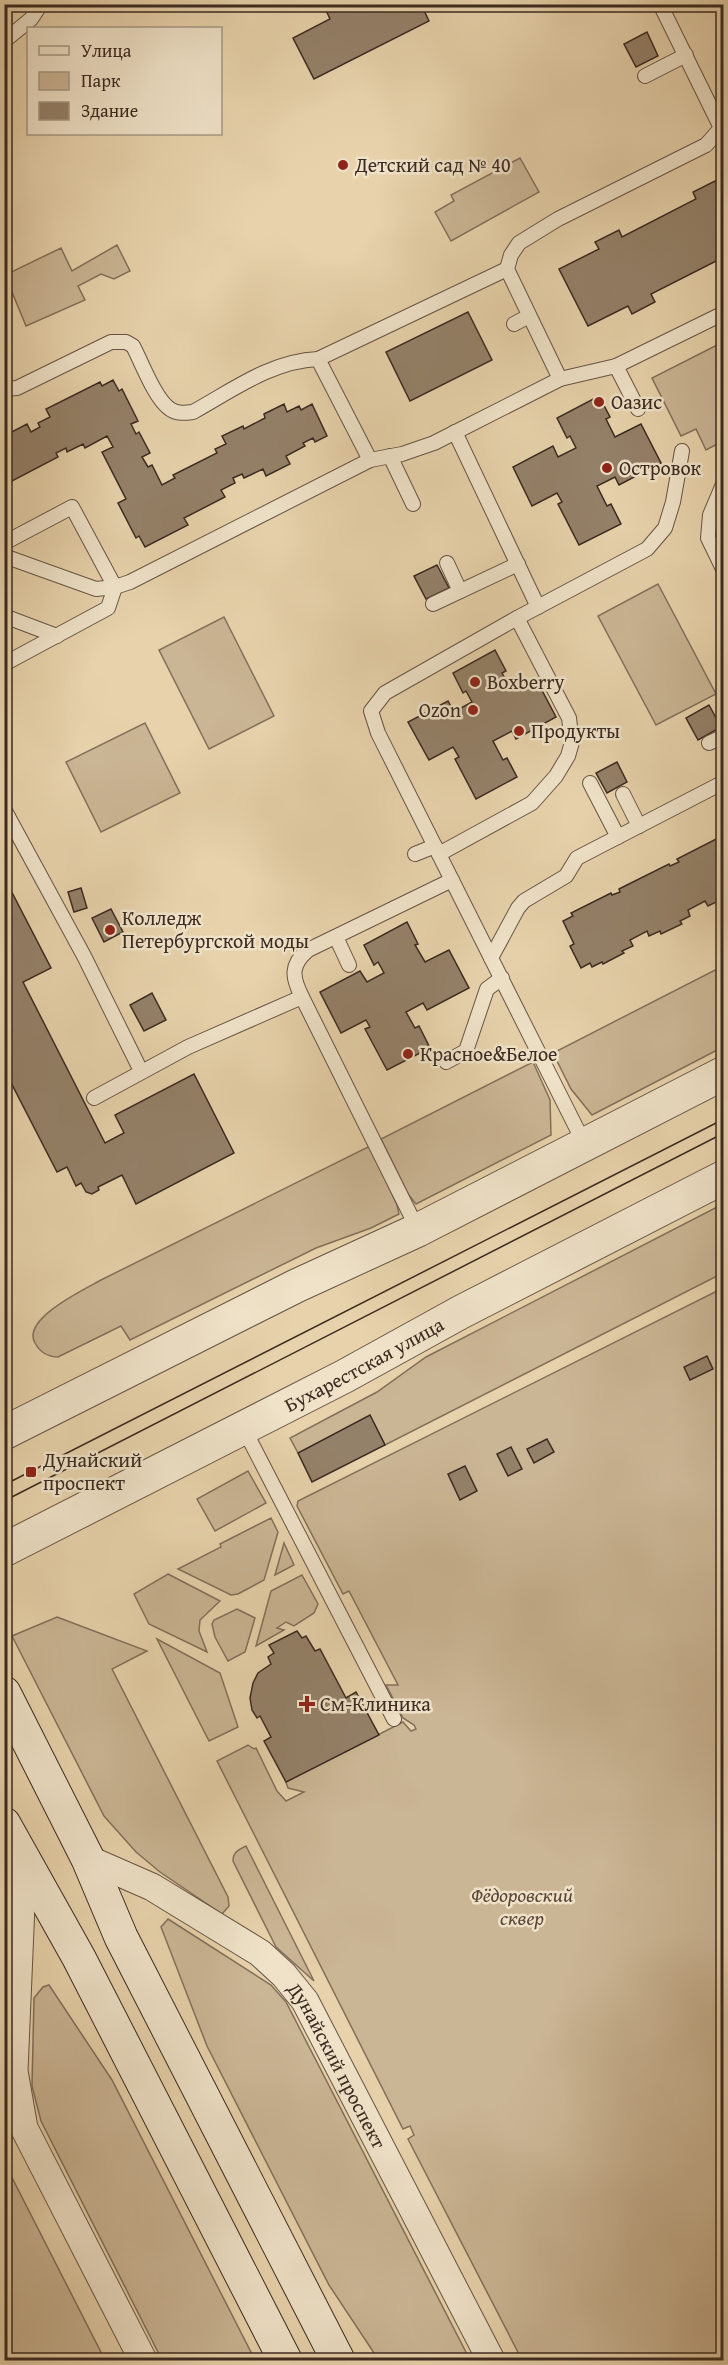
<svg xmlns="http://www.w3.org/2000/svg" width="728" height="2365" font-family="'Gentium Book Plus',serif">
<rect width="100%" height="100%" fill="#e7d2ab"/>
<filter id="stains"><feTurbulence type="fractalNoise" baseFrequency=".00333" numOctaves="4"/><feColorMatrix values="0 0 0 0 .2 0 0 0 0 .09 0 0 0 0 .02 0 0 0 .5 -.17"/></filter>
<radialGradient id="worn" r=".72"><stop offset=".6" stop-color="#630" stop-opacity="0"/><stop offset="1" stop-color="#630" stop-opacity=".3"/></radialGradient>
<!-- green -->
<g fill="#cab594" stroke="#82705a" stroke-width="1.5">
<polygon points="520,158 539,192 451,241 435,212 454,201 451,195"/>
<polygon points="117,245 130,271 114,279 101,274 78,286 85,300 26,326 5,275 61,248 72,271"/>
<polygon points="723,342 723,441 706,450 696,429 681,436 652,378"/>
<polygon points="658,584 716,694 656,725 598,616"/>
<polygon points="224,617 274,716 209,749 159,650"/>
<polygon points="145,723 180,793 101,832 66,762"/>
<polygon points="723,966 723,1047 592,1115 571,1089 553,1053"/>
<polygon points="533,1062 550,1100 551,1135 416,1204 408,1194 381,1139"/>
<path d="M370,1146L397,1205L399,1214L371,1228L316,1248L130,1340L121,1326L58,1357C48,1357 40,1352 35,1343C21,1319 85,1289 101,1280Z"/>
<polygon points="723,1204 723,1273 385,1445 370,1416 298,1453 290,1438 377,1392 426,1357"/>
<polygon points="723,1288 723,2360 522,2360 408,2139 414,2135 410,2126 403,2129 217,1761 248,1745 254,1749 256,1748 277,1791 286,1801 304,1792 288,1788 286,1782 403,1722 411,1731 416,1729 414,1725 403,1718 386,1685 398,1685 349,1591 343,1594 297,1506 298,1501"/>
<polygon points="248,1471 266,1503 215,1531 197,1499"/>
<polygon points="271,1518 278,1532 264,1580 238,1594 231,1595 178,1569 221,1547 220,1544"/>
<polygon points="284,1543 294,1565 275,1575"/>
<polygon points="168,1574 220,1601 200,1620 199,1631 207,1652 149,1624 134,1594"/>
<polygon points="302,1575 318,1604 314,1613 294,1626 286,1622 277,1628 284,1630 256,1646 271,1591"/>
<polygon points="237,1609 255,1618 245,1652 228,1661 215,1637 212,1624 214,1620"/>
<polygon points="57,1617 147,1651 112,1669 228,1897 229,1906 222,1914 160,1872 136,1852 104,1816 12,1636"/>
<polygon points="157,1639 220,1673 238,1727 209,1741"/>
<path d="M246,1846L314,1981L276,1947L233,1861C233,1852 238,1850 246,1846Z"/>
<polygon points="168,1919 271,1985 286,2002 470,2360 393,2360 388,2354 378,2359 329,2285 207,2046 161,1927"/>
<polygon points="49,1985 112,2080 255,2360 162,2360 41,2121 32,2086 34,1998 43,1987"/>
<polygon points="4,2164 5,2164 105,2360 5,2360"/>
</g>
<!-- building -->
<g fill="#948169" stroke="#3b2a21" stroke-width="1.5">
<polygon points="323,4 352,4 354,8 361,4 421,4 429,21 314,79 293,38 330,19"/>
<polygon points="647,32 658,56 636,67 624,44"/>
<polygon points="717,180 720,187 724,185 724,257 651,294 655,302 632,314 628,306 588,326 559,269 599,249 595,242 619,230 622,237 696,199 693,192"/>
<polygon points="468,312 492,360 410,401 386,352"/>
<polygon points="113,380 119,391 122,389 138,421 131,424 136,434 139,432 150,453 142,457 148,467 152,465 162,485 175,478 173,475 217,453 215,449 226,444 222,436 243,426 244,429 265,418 264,414 284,404 287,412 299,406 301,410 312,404 327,436 315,442 313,438 303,443 305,446 286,456 290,464 266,476 263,469 244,478 242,474 233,478 235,483 221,490 225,497 184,518 188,525 145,547 139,536 136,538 118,503 126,499 102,452 113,447 107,436 85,448 83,444 67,452 66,448 56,453 58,457 6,484 10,491 4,494 4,436 27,424 31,432 40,427 38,423 50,417 46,409 100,382 102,386"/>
<polygon points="599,396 610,417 606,419 615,437 641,424 661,463 619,485 615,477 597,486 607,506 611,504 621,524 579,545 558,504 562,502 557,493 532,506 513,467 553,446 558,457 576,448 570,436 567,438 557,418"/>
<polygon points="437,565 449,588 426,599 414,576"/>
<polygon points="495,650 506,671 502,673 512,691 536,679 556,717 516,739 512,731 493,741 503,760 507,758 517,777 476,799 455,759 459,757 453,747 429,760 408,722 448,701 454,712 472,702 466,691 463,693 453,673"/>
<polygon points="709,705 721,727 698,740 686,718"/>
<polygon points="617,762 627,782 607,793 596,773"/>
<polygon points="724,835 724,902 719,905 718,901 708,906 705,901 688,910 690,916 680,921 682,924 661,934 660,931 649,936 647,931 630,940 633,946 622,951 624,953 603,964 602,962 592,967 590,963 581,968 570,946 574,944 563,921 573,916 571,913 611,893 612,895 620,892 619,889 669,864 670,866 679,862 677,859"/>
<polygon points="4,877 51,968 23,982 105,1143 124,1133 115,1115 194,1074 234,1153 136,1204 122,1175 98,1187 99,1190 92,1194 86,1192 81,1183 76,1186 67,1167 57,1172 4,1069"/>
<polygon points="81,888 87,908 74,912 68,892"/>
<polygon points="111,909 123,932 104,942 92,918"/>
<polygon points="407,922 418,944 415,945 425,962 449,950 469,988 427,1010 423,1003 406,1012 415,1028 419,1026 430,1048 387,1070 365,1029 370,1027 366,1020 341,1033 320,992 360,971 367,982 384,973 378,962 374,965 364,945"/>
<polygon points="152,993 166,1020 144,1031 130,1005"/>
<polygon points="707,1356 713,1369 690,1380 684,1367"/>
<polygon points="370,1415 385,1445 312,1482 298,1453"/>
<polygon points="547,1439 554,1452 534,1463 527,1449"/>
<polygon points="511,1447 522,1469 508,1476 497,1454"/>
<polygon points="465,1466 477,1491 460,1500 448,1474"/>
<polygon points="297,1631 302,1638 306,1636 315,1651 320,1649 346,1698 356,1692 379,1735 286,1782 264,1741 271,1737 260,1716 257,1718 252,1710 250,1698 253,1683 258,1673 271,1664 268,1657 274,1653 269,1645"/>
</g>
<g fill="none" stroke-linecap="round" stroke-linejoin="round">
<!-- service casing -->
<g stroke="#665444" stroke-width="16">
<g id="service">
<polyline points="4,41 31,19 41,4"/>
<polyline points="645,76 686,55"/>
<polyline points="514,324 529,316"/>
<polyline points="318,359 370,460 402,454 434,443 560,379 616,366 724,313"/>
<polyline points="616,366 638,409"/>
<polyline points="560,379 507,269 511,255 519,243 558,219 706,145 721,128 660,4"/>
<path d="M4,389L17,388L111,342H126L133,346C142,363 155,399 170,409C177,414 185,413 193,412C233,390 271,361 318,359L507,269"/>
<polyline points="455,432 538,607"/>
<polyline points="390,456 413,504"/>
<polyline points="724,482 710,515 708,538 724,571"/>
<polyline points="4,543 72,507 115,587 108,608 4,664"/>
<polyline points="4,556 96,589 115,587 130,582 370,460"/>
<polyline points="447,563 460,591"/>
<polyline points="433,604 518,564"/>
<polyline points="4,616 57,636"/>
<polyline points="517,618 385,693 371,711 378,733 585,1145"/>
<polyline points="709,743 724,736"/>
<polyline points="590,783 618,837"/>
<polyline points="623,794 639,826"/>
<polyline points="4,809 84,956 141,1071"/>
<polyline points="415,854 435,846"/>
<polyline points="439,854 532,803 556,776 568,756 572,742 569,718 517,618 647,549 665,528 673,502 682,451"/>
<polyline points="336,937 349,965"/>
<polyline points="491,958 518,908 524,901 566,876 577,858 724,782"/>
<polyline points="446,1062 466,1051 487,989 502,978"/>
<polyline points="94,1098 188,1047 302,997"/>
<path d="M418,1230L302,997C292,977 290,965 308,950L452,880"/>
<polyline points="243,1427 394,1719"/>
</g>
</g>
<!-- minor casing -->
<g stroke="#665444" stroke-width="29">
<g id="minor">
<polyline points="23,1858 14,2071 24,2128 143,2360"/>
<path id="s1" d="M88,1859L152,1887L260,1953L284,1975L305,2001L491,2360"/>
</g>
</g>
<!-- tertiary casing -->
<g stroke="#665444" stroke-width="35">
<g id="tertiary">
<polyline points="4,1433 296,1286 418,1230 724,1073"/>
<path id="s2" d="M4,1550L345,1376L461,1312L724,1177"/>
</g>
</g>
<!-- secondary casing -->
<g stroke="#3b2a21" stroke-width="35">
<g id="secondary">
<polyline points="4,1693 88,1859 121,1937 338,2360"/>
<polyline points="4,1824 79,1958 285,2360"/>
</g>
</g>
<!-- service -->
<use href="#service" stroke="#efe2c8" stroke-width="14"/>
<!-- minor -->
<use href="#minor" stroke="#efe2c8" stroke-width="27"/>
<!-- tertiary -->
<use href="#tertiary" stroke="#efe2c8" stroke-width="33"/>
<!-- secondary -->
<use href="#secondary" stroke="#efe2c8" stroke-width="33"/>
<!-- tram -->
<g stroke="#3b2a21" stroke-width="1.5">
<polyline points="4,1485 724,1119"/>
<polyline points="4,1501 724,1133"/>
</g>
</g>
<!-- markers -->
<g fill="#8f2418" stroke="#efe2c8" stroke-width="2">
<circle cx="343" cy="165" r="6"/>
<circle cx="599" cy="402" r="6"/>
<circle cx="607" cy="468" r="6"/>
<circle cx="475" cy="682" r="6"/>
<circle cx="473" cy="710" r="6"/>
<circle cx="519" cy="731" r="6"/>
<circle cx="110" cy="930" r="6"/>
<circle cx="408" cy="1054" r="6"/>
<rect x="25" y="1466" width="12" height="12" rx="3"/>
<path d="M304 1695h6v6h6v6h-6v6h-6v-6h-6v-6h6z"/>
</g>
<g text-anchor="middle" stroke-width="5" stroke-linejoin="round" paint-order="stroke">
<!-- poi labels -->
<g font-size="20" fill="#3b2a21" stroke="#efe2c8" text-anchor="start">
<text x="355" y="172">Детский сад № 40</text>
<text x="611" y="409">Оазис</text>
<text x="619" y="475">Островок</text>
<text x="487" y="689">Boxberry</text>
<text x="461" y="717" text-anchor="end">Ozon</text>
<text x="531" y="738">Продукты</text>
<text x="122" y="925">Колледж<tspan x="122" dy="23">Петербургской моды</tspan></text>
<text x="420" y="1061">Красное&amp;Белое</text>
<text x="43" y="1467">Дунайский<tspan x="43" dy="23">проспект</tspan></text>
<text x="320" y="1711">См-Клиника</text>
</g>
<!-- street labels -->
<g font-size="20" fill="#3b2a21" stroke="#efe2c8">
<text dy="7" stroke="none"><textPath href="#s2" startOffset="405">Бухарестская улица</textPath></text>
<text dy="7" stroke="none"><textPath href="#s1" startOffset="334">Дунайский проспект</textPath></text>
</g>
<!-- park labels -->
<g font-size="20" font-style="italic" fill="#584638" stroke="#efe2c8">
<text x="522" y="1902">Фёдоровский<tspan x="522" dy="23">сквер</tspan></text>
</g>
</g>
<!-- margin -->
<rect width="728" height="2365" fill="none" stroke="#e7d2ab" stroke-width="24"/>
<rect x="6" y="6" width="716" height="2353" fill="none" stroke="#3b2a21" stroke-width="3"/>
<rect x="12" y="12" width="704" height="2341" fill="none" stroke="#3b2a21" stroke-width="1.5"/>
<!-- legend -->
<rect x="27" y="27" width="195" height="108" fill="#efe2c8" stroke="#a79885" stroke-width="1.5"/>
<rect x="39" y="46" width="30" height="9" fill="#efe2c8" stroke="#a79885" stroke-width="1.5"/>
<text x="81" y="57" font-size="18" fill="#3b2a21">Улица</text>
<rect x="39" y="72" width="30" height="18" fill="#cab594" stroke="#a79885" stroke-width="1.5"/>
<text x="81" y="87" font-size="18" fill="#3b2a21">Парк</text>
<rect x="39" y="102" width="30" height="18" fill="#948169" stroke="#a79885" stroke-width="1.5"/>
<text x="81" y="117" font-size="18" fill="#3b2a21">Здание</text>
<rect width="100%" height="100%" filter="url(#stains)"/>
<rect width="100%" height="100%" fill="url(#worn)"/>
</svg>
